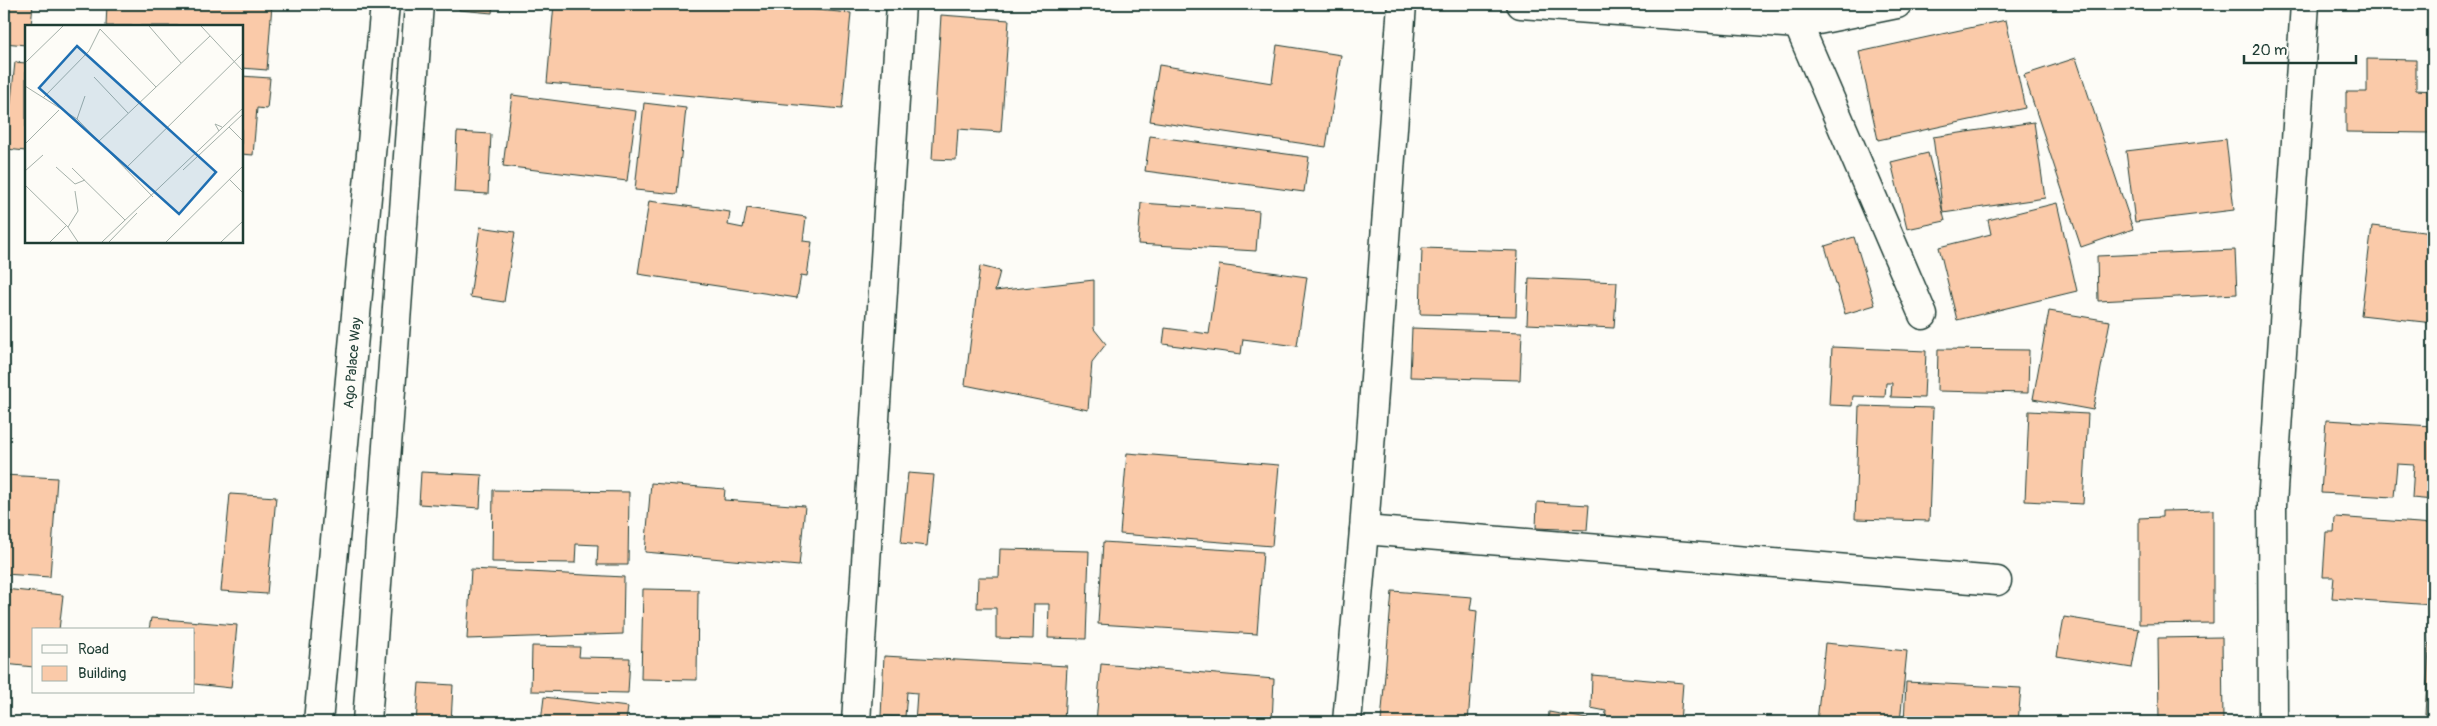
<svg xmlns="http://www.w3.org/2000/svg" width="2437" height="726" font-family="Pangolin,sans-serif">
<rect width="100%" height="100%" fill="#fdfcf7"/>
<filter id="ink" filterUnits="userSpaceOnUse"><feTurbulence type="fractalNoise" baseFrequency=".02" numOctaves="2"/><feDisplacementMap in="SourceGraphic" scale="10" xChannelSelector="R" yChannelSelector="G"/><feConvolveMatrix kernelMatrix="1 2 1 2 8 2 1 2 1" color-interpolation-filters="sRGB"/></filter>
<g filter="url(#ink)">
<!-- building -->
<g fill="#facaa9" stroke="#1f3d34">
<polygon points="4,4 33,4 31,26 26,26 26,45 4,43"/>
<polygon points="107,4 272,4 267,70 241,68 241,26 106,26"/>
<polygon points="460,4 493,4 492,13 459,10"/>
<polygon points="554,4 749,4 851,13 842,109 547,83"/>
<polygon points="941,15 1009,20 1001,132 958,129 956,160 932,159"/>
<polygon points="2006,20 2025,108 1878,140 1859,52"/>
<polygon points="1277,45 1341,55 1326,147 1150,121 1159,65 1272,83"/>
<polygon points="2076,58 2133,229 2081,247 2024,75"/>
<polygon points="2367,59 2416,60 2416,90 2433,91 2433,133 2346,132 2346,92 2367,92"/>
<polygon points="15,62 26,63 26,151 6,149"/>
<polygon points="241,76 270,78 267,109 257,108 253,155 241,154"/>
<polygon points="512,95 636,111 627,181 503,166"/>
<polygon points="4,103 8,103 6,137 4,136"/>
<polygon points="644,103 686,108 677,194 635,190"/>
<polygon points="2034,122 2045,198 1943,213 1933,137"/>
<polygon points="457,132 491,134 488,194 454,192"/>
<polygon points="1150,136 1309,157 1304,192 1145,171"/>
<polygon points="2226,139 2234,210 2135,222 2126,151"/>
<polygon points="1928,153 1945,221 1907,229 1891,162"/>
<polygon points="649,201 730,212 728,225 743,228 747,208 806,217 803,241 812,242 807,276 801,275 797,298 638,274"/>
<polygon points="1141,203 1259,211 1256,251 1138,244"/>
<polygon points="2057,203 2077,291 1957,320 1939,247 1991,234 1988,220"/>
<polygon points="2372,226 2433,233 2433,323 2361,315"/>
<polygon points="480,227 515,232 504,302 470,297"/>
<polygon points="1854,237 1875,305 1845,314 1825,246"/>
<polygon points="1422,248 1518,251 1516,316 1420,314"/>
<polygon points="2235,250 2237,294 2098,301 2097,256"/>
<polygon points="1219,265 1307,277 1297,346 1243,339 1241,354 1163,344 1165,328 1209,334"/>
<polygon points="980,266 1000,271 995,291 1094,280 1094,329 1106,344 1092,362 1088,410 965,385"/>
<polygon points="1529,278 1617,282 1614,328 1527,324"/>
<polygon points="2049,311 2110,321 2093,410 2033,399"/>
<polygon points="1412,328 1522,332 1520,380 1410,377"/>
<polygon points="1832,347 1926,351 1924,398 1891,397 1892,383 1886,383 1885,397 1853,396 1852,406 1829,405"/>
<polygon points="1938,349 2029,350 2028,393 1937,391"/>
<polygon points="1859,406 1933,408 1929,521 1855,519"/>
<polygon points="2029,411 2088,414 2083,504 2025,501"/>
<polygon points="2326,420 2433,426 2433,500 2412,498 2414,465 2397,464 2394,497 2321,493"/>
<polygon points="1127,453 1279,465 1272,546 1120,534"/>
<polygon points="421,472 482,475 480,508 419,504"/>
<polygon points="908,473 934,475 927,546 901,543"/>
<polygon points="4,475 57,478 50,577 4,574"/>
<polygon points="651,483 725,489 724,500 805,506 799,566 645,552"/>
<polygon points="493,490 629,492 628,565 597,565 598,545 576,544 575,563 492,562"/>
<polygon points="230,494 276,497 267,594 221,591"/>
<polygon points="1537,502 1589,505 1587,530 1536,528"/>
<polygon points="2213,510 2213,623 2139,624 2139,518 2162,517 2162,511"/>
<polygon points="2335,517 2433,524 2433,605 2332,598 2334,577 2323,577 2326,532 2334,532"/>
<polygon points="1103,542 1263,552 1257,634 1098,624"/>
<polygon points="1000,549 1089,551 1086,639 1048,638 1049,604 1034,604 1033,639 996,638 996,608 977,608 978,577 999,577"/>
<polygon points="471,569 624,577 623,634 467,639"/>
<polygon points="4,589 63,595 59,630 34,630 34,667 4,664"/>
<polygon points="643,589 698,590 697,680 641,679"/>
<polygon points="1392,591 1472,597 1470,610 1477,611 1468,722 1381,722"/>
<polygon points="2064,617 2139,629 2132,668 2057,656"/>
<polygon points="2431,617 2433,617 2433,714 2425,714"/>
<polygon points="151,618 237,625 231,688 194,684 194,630 149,630"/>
<polygon points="2222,637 2223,722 2159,722 2158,638"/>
<polygon points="1825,643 1907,651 1900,722 1817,722"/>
<polygon points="532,646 580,647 579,657 630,658 628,693 531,691"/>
<polygon points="884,656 1067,666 1064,722 915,722 917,693 907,692 905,717 881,716"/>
<polygon points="1101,664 1274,679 1272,722 1096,722"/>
<polygon points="1592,675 1683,683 1680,722 1605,722 1606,711 1591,708"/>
<polygon points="1906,682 2021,688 2018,722 1904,722"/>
<polygon points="419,683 453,685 451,722 416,722"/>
<polygon points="544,697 628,707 626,722 541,722"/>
<polygon points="1549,712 1593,720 1593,722 1548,722"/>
</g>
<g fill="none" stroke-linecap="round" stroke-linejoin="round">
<!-- minor casing -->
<g stroke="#1f3d34" stroke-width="31">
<g id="minor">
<polyline points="1521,4 1798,24 1897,4"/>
<polyline points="1798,24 1923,315"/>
<polyline points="1364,530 1997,581"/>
<polyline points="856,722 901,4"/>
<polyline points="1347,722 1364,530 1402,4"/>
<polyline points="2273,722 2272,505 2305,4"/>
</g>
</g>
<!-- secondary casing -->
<g stroke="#1f3d34" stroke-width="31">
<g id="secondary">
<polyline points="318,722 385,4"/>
<polyline points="367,722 419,4"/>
</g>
</g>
<!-- minor -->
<use href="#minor" stroke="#fdfcf7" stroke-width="28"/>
<!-- secondary -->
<use href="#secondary" stroke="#fdfcf7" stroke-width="28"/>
</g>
</g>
<g text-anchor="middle" stroke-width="4.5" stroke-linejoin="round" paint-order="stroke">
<!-- street labels -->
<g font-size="14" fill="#1f3d34" stroke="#fdfcf7">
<text transform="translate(352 363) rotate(-85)" y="5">Ago Palace Way</text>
</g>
</g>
<!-- overview -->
<g transform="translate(25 25)">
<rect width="218" height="218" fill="#fdfcf7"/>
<path fill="none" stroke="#a4b0a9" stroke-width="1" d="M124,1L156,38M176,1L218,46M0,38L38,1M69,52L103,88M0,61L52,94L128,172M18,73L64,26L75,4L131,62M52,94L60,71M204,102L218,116M194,106L190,99L197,102M73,117L185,11M0,119L34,85M31,142L50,159L60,155M47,143L100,195M100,144L218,28M158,145L218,89M0,146L18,130M204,154L218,168M0,160L43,202L53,217M43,202L53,186L50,166M25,217L41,201M77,217L218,83M84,217L112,188M141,217L218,141M196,217L218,196"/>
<path fill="#1f6fb2" fill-opacity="0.15" stroke="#1f6fb2" stroke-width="2.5" d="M52,21L191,147L154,189L14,63Z"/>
<rect width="218" height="218" fill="none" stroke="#1f3d34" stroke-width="2.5"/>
</g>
<!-- margin -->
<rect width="2437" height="726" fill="none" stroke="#fdfcf7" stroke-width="20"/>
<rect x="10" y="10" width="2417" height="706" fill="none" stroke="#1f3d34" stroke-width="2" filter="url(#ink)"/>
<!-- legend -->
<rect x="32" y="628" width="162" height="65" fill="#fdfcf7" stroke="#a4b0a9"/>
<rect x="42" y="645" width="25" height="8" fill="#fdfcf7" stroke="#a4b0a9"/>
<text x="78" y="654" font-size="15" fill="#1f3d34">Road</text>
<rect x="42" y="666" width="25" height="15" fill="#facaa9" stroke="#a4b0a9"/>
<text x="78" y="678" font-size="15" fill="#1f3d34">Building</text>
<!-- scale -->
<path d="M2244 55v8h112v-8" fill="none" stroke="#1f3d34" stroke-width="2.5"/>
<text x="2252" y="55" font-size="15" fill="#1f3d34" stroke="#fdfcf7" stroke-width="4" paint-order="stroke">20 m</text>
</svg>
